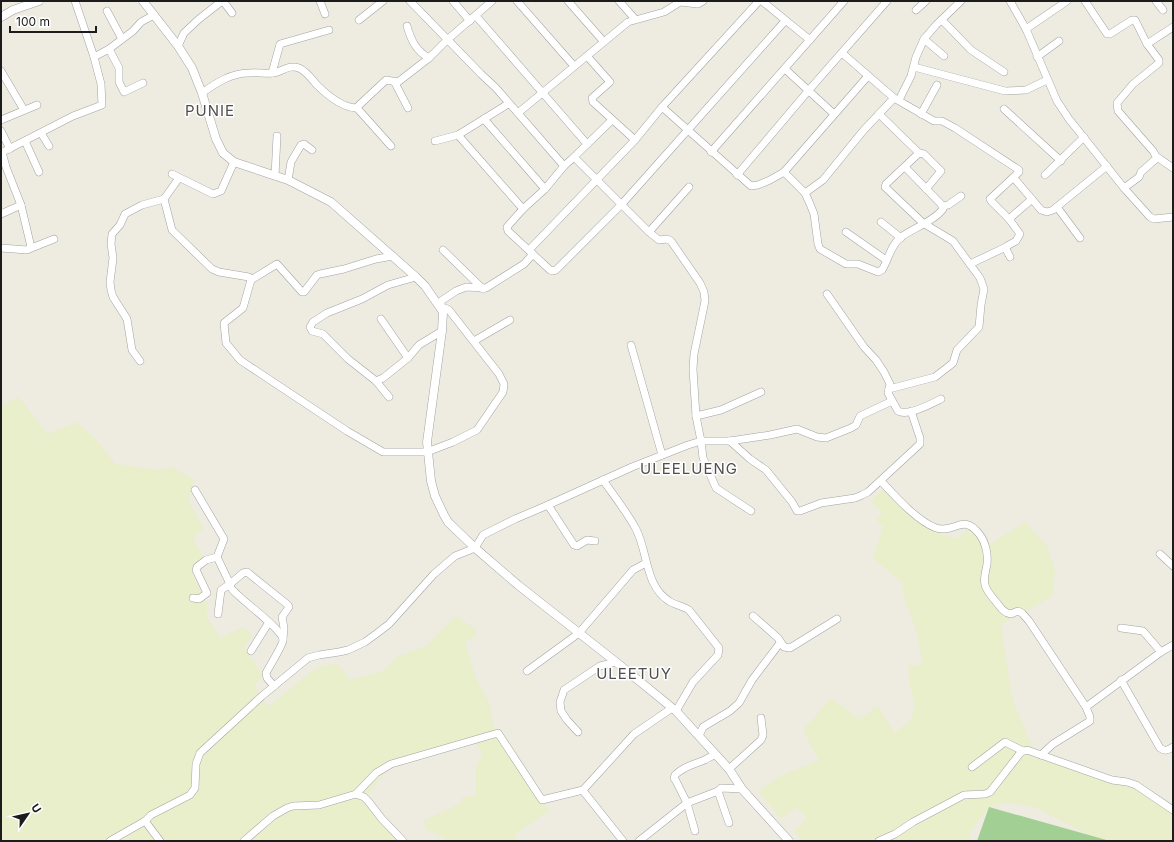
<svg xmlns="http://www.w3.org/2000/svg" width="1174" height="842" font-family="Inter,sans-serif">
<rect width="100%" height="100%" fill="#eeebe1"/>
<!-- farmland -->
<g fill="#e9eecb">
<polygon points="19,397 47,434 77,422 99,443 115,464 160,470 172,467 194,480 188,500 204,529 193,537 206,563 192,574 207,605 207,617 220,638 243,627 252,635 244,647 263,676 254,685 268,707 312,671 325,665 338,664 350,680 382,671 399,656 426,646 455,616 476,629 475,636 465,643 477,680 490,705 493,725 549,811 517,833 514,841 452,841 445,839 426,829 424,820 460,804 462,797 476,796 476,767 482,755 479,747 467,739 397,765 382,775 368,795 386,822 406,841 1,841 1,406"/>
<polygon points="883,489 931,529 955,539 970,529 988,546 1025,522 1046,544 1055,571 1052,597 1001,624 1012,698 1036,755 1140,785 1173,808 1173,841 1100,841 1035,807 1007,802 989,807 969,833 972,841 803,841 794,831 807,818 797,807 781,818 758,791 781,776 819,760 803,730 831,698 859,719 878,706 895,733 911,720 915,705 909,681 908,665 923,666 917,632 904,598 902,582 873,558 883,527 876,519 882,513 871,501"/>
</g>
<!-- forest -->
<polygon fill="#a1cf94" points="989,807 1110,841 977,841"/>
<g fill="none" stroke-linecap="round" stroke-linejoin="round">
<!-- minor casing -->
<g stroke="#a3a3a3" stroke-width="8">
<g id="minor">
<polyline points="75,1 94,57 109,49 133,31 141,22 154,15"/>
<polyline points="223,1 232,13"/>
<polyline points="320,1 325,14"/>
<polyline points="453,1 470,21"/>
<polyline points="517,1 574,66"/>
<polyline points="568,1 604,42"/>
<polyline points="619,1 635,19"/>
<polyline points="762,1 810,40"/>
<polyline points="1010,1 1026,29 1057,101 1069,119 1124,188 1150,217 1154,219 1173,217"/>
<polyline points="1085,1 1107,34 1110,34 1132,20 1135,20 1147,44 1159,60 1159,63 1133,84 1117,103 1118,111 1153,151 1157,158 1141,172 1139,177 1124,188"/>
<polyline points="1156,1 1163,10"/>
<polyline points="916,10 926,1"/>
<polyline points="107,11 122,39"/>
<polyline points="476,16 587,144"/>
<polyline points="359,20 383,1"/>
<polyline points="942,20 971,50 1004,72"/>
<path d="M407,26C411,40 416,51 429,58"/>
<polyline points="1026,29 1067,1"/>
<polyline points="924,39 944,56"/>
<polyline points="1147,44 1173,27"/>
<polyline points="178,46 184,33 199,19 222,1"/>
<polyline points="109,49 119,68 119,82 124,92 143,83"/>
<polyline points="587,56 610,82 592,98 593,102 635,140"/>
<polyline points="1037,57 1059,41"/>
<polyline points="914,67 1005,91 1026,90 1047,80"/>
<polyline points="785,69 834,114"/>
<polyline points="1,71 24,110"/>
<polyline points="272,73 280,44 329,30"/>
<polyline points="395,83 408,108"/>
<path d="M202,93C216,83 231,73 249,73C257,72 265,74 273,73C282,72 289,64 299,68C306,71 312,79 317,85C327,95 341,107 356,108L386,80L398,82L429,58L447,40L492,1"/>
<polyline points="894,98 934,121 942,121 955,128 1019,170 1019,172 990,199 992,202 1009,219 1020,234 1016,241 1007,246 1006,249 1010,257"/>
<polyline points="899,100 911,76 916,57 924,39 936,25 961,1"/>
<polyline points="662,107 751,186 758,185 770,180 784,172 868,76"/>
<polyline points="357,108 391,146"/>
<polyline points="1004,109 1061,161"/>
<polyline points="518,113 628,22 664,12 680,2 698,4 703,1"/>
<polyline points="879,114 919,153 886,184 885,187 923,223 953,241 980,278 984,289 981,305 979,327 957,350 953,363 935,377 889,389"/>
<polyline points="921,114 937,85"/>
<polyline points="484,119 545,189"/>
<polyline points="1,120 37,105"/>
<polyline points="1,131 10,149"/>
<polyline points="41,133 49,146"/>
<polyline points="458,135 523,209"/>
<polyline points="25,141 39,172"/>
<polyline points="435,141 458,135 508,104"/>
<polyline points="711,152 844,1"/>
<polyline points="1,153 73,116 102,105 101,84 94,57"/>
<polyline points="919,153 924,154 941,171 926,189"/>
<polyline points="574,157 612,120"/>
<polyline points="1157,157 1173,168"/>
<polyline points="564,166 545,189 523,209 507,227 508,231 550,270 552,271 556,270 621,205 785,21"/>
<path d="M784,172L805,193L810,204L814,214L818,244L820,249L846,264H858L878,272L882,270C889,259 890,246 901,237C914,228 934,221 943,209L941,204L905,167"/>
<polyline points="172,174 213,194 221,191 234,162"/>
<polyline points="737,175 809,90 887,1"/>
<polyline points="1045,175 1084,137"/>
<polyline points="275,176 277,136"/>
<polyline points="179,178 164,199 172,230 212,269 219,272 249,277 251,280 243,308 224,323 226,343 240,360 347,431 383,452 427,452 453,442 477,430 503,392 504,384 499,374 449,310 445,308 443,312"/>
<polyline points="1014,178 1041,210 1047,212 1053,210 1107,166"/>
<polyline points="288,180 291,162 301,145 304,144 312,150"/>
<polyline points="805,193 823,180 863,131 894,98 842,53"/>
<polyline points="943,206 948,205 961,196"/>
<polyline points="1057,207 1080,238"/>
<polyline points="1,214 21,205 6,167 2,152"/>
<polyline points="1009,219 1032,199"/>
<polyline points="881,222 901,238"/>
<polyline points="649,232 689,187"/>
<polyline points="846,232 886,260"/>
<polyline points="1,248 27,250 31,247 21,205"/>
<polyline points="29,249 54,239"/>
<polyline points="443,250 483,289"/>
<polyline points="529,250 635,140 662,107 759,1"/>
<polyline points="970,264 1006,247"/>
<polyline points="416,277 388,285 362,299 327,313 313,322 310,327 312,331 323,334 348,359 376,381 383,378 408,358 419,345 442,331"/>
<polyline points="251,280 277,264 302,292 304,292 317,275 320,274 344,269 376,259 393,256"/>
<path d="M827,294L864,347L876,360L884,372L890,384L888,393L898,411C907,417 931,404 941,399"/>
<polyline points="441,309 441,301 456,291 466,287 486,288 524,264 533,254"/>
<polyline points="381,319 408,358"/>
<polyline points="474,341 510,320"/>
<polyline points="631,345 662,455"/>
<polyline points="140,361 132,350 127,319 113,297 111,290 110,282 113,258 111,244 112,234 120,225 125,214 142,205 164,199"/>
<polyline points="376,381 389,397"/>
<polyline points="696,416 721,410 761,392"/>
<polyline points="730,441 750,459 766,470 792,502 797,511 800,511 821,503 855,498 862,495 868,492 920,444 920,438 911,411"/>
<path d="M603,480C614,496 627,512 636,529C648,552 645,586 669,601C675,605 683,606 689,610L719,648L718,655L693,682L676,711"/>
<path d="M881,481C895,496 917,521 936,528C955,534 963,512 980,535C986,543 988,555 987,564C986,571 983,578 985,585C987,592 993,598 997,603C1001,608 1004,613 1011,614L1018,611L1022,613L1029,621L1086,707L1090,717V721L1053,744L1041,755"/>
<path d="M195,490L224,539L217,557L230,584L231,588C239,599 283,629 283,640C283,645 269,667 266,673L267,678L274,686"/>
<polyline points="548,505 574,545 577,546 587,540 595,541"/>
<polyline points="751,511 716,488 703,458 701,441 730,441 770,435 797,429 817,437 826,438 851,428 856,425 860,416 892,401"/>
<polyline points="1160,554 1173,566"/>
<polyline points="193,598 199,599 207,593 196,570 197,567 206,560 217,557"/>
<polyline points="218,614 221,590 230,584 243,573 247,572 288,605 289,607 282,617 284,628 283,639"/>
<polyline points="753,616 778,638 784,647 790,648 837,619"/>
<polyline points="1121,628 1143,631 1161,652"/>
<polyline points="251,651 269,622"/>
<polyline points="527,671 579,633 633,570 646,563"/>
<path d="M1121,680L1160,748C1165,752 1168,750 1173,747"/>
<polyline points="1086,707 1161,652 1173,645"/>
<polyline points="578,732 567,720 561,711 560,702 564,690 600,666 616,662"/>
<polyline points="699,736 703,727 730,711 739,703 752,680 780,643"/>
<polyline points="972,767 1005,742 1023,751"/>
<polyline points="729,769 761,740 763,735 761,718"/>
<polyline points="583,790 584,792 623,841"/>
<polyline points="718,791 729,823"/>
<polyline points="356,794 376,773 391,764 498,733 542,800 583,790 634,734 672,708"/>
<polyline points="145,821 160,841"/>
<path d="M695,831L687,803L676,781L674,778L675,775C683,767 692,765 702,761C708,759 709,756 716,755"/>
<polyline points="110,841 145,821 151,815 190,795 195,788 196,764 200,753 262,696 308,658 319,655 339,652 348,650 365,642 376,634 389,624 434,574 455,556 475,548 483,535 515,519 548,505 632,467 688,445 701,441 696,416 693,369 694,354 705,301 704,292 700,283 671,241 667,239 659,240 649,232 574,157 564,166 496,88 481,74 410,1"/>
<polyline points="244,841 273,816 287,808 293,806 319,805 356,794 364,797 368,801 382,819 403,841"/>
<polyline points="639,841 687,803 718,791 721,788 742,789"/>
<polyline points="879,841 895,834 913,822 964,795 985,794 990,792 1021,752 1027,750 1112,780 1127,782 1136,785 1173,810"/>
</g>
</g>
<!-- tertiary casing -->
<g stroke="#a3a3a3" stroke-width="9">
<g id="tertiary">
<polyline points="143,1 178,46 192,68 202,93 216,139 223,153 234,162 288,180 331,202 416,277 425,286 441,309 443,312 442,331 427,442 431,481 435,496 444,515 448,522 475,548 518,585 616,662 676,711 729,769 742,789 789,841"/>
<polyline points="1,17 13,10 39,1"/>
</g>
</g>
<!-- minor -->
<use href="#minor" stroke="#fff" stroke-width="7"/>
<!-- tertiary -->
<use href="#tertiary" stroke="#fff" stroke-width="8"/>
</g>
<g text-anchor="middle" stroke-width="3" stroke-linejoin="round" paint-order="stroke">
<!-- quarter labels -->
<g font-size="15" letter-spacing="1" fill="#4f4f4f" stroke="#fff">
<text x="210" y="116">PUNIE</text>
<text x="689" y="474">ULEELUENG</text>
<text x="634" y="679">ULEETUY</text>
</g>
</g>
<!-- border -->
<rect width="1174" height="842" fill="none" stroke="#1c1c1c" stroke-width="4"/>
<!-- north arrow -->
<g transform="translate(28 814) rotate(56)" stroke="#ffffff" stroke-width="3" paint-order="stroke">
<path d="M0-3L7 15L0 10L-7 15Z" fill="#1c1c1c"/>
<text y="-6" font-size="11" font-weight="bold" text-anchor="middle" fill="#1c1c1c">U</text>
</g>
<!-- scale -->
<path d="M10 26v6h86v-6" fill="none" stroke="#1c1c1c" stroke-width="2"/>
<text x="16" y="26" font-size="12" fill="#1c1c1c" stroke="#ffffff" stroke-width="3" paint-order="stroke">100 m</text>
</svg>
